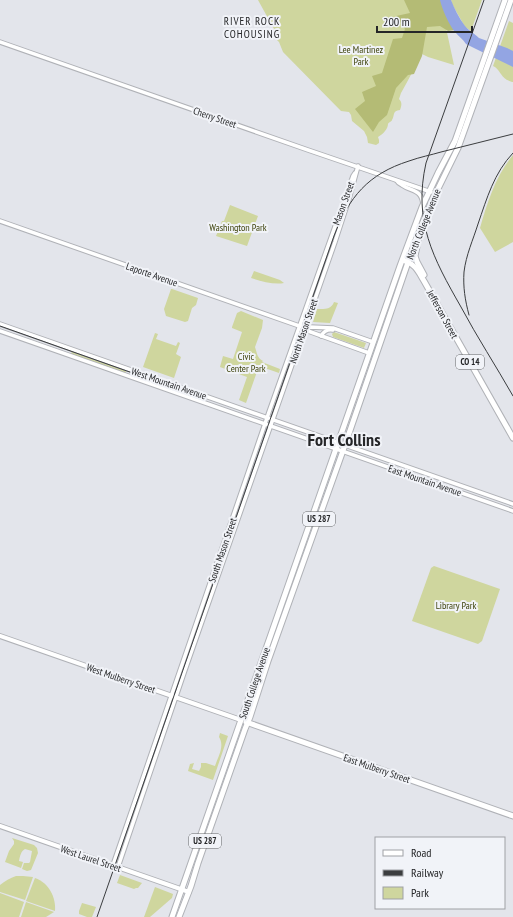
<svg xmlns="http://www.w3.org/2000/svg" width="513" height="917" font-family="'PT Sans Narrow',sans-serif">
<rect width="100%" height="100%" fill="#e3e5eb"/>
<!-- green -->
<g fill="#cfd69e">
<path d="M258,0H440L454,65L428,57L422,54L406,84L401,93L399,99C402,102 402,105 400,110C392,111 395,115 392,120C392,121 388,123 388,124C388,129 383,134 378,137L379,140V143L376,145L368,143L367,137L364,131L352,121L351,115L349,112L341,111L283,52L279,42L270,33L274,29Z"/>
<polygon points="451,0 482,0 471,31 465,27 452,4"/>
<path d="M509,21L513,23V82C512,82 507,80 507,80C500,76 500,69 493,66Z"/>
<path d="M513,155V242L495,252L480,228C487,203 496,175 513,155Z"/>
<polygon points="230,205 258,216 247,246 216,236 222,221 224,221"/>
<path d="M254,271L280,280L284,283C274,285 261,281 251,278Z"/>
<polygon points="171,289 172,289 198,298 196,305 192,308 188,321 185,322 166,316 164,309"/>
<path d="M334,302L338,303L330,323L313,322L317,309C324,309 331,310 334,302Z"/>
<path d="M241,311L263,320L262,328L255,347C257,353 257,358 263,361L262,362L280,369L279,373L259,366L246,403L239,400L247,377L220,367L223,356L233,359L242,332L232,328V327L237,313Z"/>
<polygon points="334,332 366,343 364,348 333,337 332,334"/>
<polygon points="155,333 158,334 156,339 176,346 178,342 180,343 176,354 181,357 174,378 143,367"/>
<polygon points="72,351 125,369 126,372 125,373 72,355 71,354"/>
<polygon points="141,375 191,393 191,395 189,396 141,379 140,377"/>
<polygon points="434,566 500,589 482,641 478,644 412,621 431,568"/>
<path d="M220,733L228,736L213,780L188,771L190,764L194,763L192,769L199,771L201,767V763H206L215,766C218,757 225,746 219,737Z"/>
<path d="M12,838L34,845L37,848L38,853L31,870L27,871L22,869L24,863H29L30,862L32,851L25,849C21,851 20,856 19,861L23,862L21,868L5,862L9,851L14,844V841Z"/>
<polygon points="120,875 142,883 138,888 136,888 134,889 117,883"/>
<path d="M16,876H23L33,877L25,900L0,892V885C5,881 10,878 16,876Z"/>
<path d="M35,878C49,883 56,897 55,911L26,901Z"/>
<polygon points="155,887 173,894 172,898 150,917 144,917"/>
<polygon points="0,893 24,902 19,917 0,917"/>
<polygon points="26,902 54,912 46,917 21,917"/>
<polygon points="82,903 96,907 92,917 87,917 79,914 79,911"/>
</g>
<!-- forest -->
<polygon fill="#b4bb75" points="404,0 443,0 456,30 448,31 440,26 427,27 422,56 414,74 408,75 396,88 387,115 379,122 373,132 355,109 365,101 362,92 376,86 372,76 382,73 393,39 402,38 405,29 396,16 410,13"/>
<!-- water -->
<path fill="#93a5e3" d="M440,0H451C454,8 459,18 465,26C468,30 475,34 479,38L507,48L513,51V67L476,49L466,44C463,39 459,37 455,32C449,25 442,9 440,0Z"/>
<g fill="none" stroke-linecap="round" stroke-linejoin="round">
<!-- minor casing -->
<g stroke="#b0b2b7" stroke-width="5.5">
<g id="minor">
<polyline points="0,42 308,150 431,192"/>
<path d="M397,181C398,183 400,184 402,185C412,192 422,189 423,205"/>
<polyline points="0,221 305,328 308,331 369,353"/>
<polyline points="0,324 513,504"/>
<polyline points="305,328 310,327 333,328 373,342"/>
<polyline points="0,331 513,511"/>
<path d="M321,336C324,331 328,329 333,330"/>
<polyline points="113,865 269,412 353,176 355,173"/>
<polyline points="118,867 185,670 335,242 349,199 358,166"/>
</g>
</g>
<!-- major casing -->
<g stroke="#b0b2b7" stroke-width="6">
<g id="major">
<polyline points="0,636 241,720"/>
<polyline points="0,826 189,892"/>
</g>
</g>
<!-- highway casing -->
<g stroke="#b0b2b7" stroke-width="7">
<g id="highway">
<polyline points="419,237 415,256 417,262 424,275"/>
<path d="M405,261C416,265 418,271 424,281L513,438"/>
<polyline points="246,722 513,816"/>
<polyline points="172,917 400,266 422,207 438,173 455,141 505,0"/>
<polyline points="179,917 191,886 198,863 245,729 250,717 268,661 345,445 406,268 416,239 432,201 458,148 511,0"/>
</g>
</g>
<!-- minor -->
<use href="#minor" stroke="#fff" stroke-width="3.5"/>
<!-- major -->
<use href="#major" stroke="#fff" stroke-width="4"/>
<!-- highway -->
<use href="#highway" stroke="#fff" stroke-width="5"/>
<!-- tram -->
<polyline stroke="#3b3d3f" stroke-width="1" points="0,326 189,393"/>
<!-- rail -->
<g stroke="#3b3d3f" stroke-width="1">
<path d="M484,0L426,163C413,221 433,258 461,307C477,337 496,366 513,396"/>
<path d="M469,315C465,300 463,287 464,272C466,255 473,240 478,224C487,198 494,173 513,153"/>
<path d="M97,917L334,236C349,197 368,174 409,161C420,157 431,155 441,152C465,146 489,140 513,134"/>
</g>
</g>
<g text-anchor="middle" stroke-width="4" stroke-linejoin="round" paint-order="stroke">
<!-- shield labels -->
<g fill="#f1f3f8" stroke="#626466" stroke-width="1">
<rect x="456" y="355" width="28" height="14" rx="3"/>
<rect x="303" y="512" width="32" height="14" rx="3"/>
<rect x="189" y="834" width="32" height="14" rx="3"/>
</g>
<g font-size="9" font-weight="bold" fill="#252628">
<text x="470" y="365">CO 14</text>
<text x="319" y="522">US 287</text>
<text x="205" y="844">US 287</text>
</g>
<!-- park labels -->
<g font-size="10" fill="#3c4109" stroke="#f1f3f8">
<text x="361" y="53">Lee Martinez<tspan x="361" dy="12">Park</tspan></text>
<text x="238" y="231">Washington Park</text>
<text x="246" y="360">Civic<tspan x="246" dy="12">Center Park</tspan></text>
<text x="456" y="609">Library Park</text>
</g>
<!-- street labels -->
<g font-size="10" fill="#252628" stroke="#f1f3f8">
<text transform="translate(215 117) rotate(19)" y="4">Cherry Street</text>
<text transform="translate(343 203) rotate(-70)" y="4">Mason Street</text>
<text transform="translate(423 224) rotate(-68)" y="4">North College Avenue</text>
<text transform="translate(152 274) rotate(19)" y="4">Laporte Avenue</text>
<text transform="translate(443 314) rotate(61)" y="4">Jefferson Street</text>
<text transform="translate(303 331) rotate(-71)" y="4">North Mason Street</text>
<text transform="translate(169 383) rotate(19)" y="4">West Mountain Avenue</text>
<text transform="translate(425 480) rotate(19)" y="4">East Mountain Avenue</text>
<text transform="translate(222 550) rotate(-71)" y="4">South Mason Street</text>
<text transform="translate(121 678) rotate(19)" y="4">West Mulberry Street</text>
<text transform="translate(254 683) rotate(-71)" y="4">South College Avenue</text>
<text transform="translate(377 768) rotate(19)" y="4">East Mulberry Street</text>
<text transform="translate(91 858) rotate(19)" y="4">West Laurel Street</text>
</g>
<!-- neighbourhood labels -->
<g font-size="11" letter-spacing="1" fill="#252628" stroke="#f1f3f8">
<text x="252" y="25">RIVER ROCK<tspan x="252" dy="13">COHOUSING</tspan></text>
</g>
<!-- town labels -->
<g font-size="18" font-weight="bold" fill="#252628" stroke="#f1f3f8">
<text x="344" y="446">Fort Collins</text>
</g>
</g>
<!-- legend -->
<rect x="375" y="837" width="130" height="72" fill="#f1f3f8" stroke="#9fa1a5"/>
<rect x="383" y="850" width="20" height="6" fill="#ffffff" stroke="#9fa1a5"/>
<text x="411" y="857" font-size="12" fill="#252628">Road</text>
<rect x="383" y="870" width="20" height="6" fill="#3b3d3f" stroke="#9fa1a5"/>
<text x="411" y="877" font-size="12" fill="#252628">Railway</text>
<rect x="383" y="887" width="20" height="12" fill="#cfd69e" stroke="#9fa1a5"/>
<text x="411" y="897" font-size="12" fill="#252628">Park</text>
<!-- scale -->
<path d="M377 26v6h95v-6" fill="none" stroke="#252628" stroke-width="2"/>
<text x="383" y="26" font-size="12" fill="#252628" stroke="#f1f3f8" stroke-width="3" paint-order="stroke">200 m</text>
</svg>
